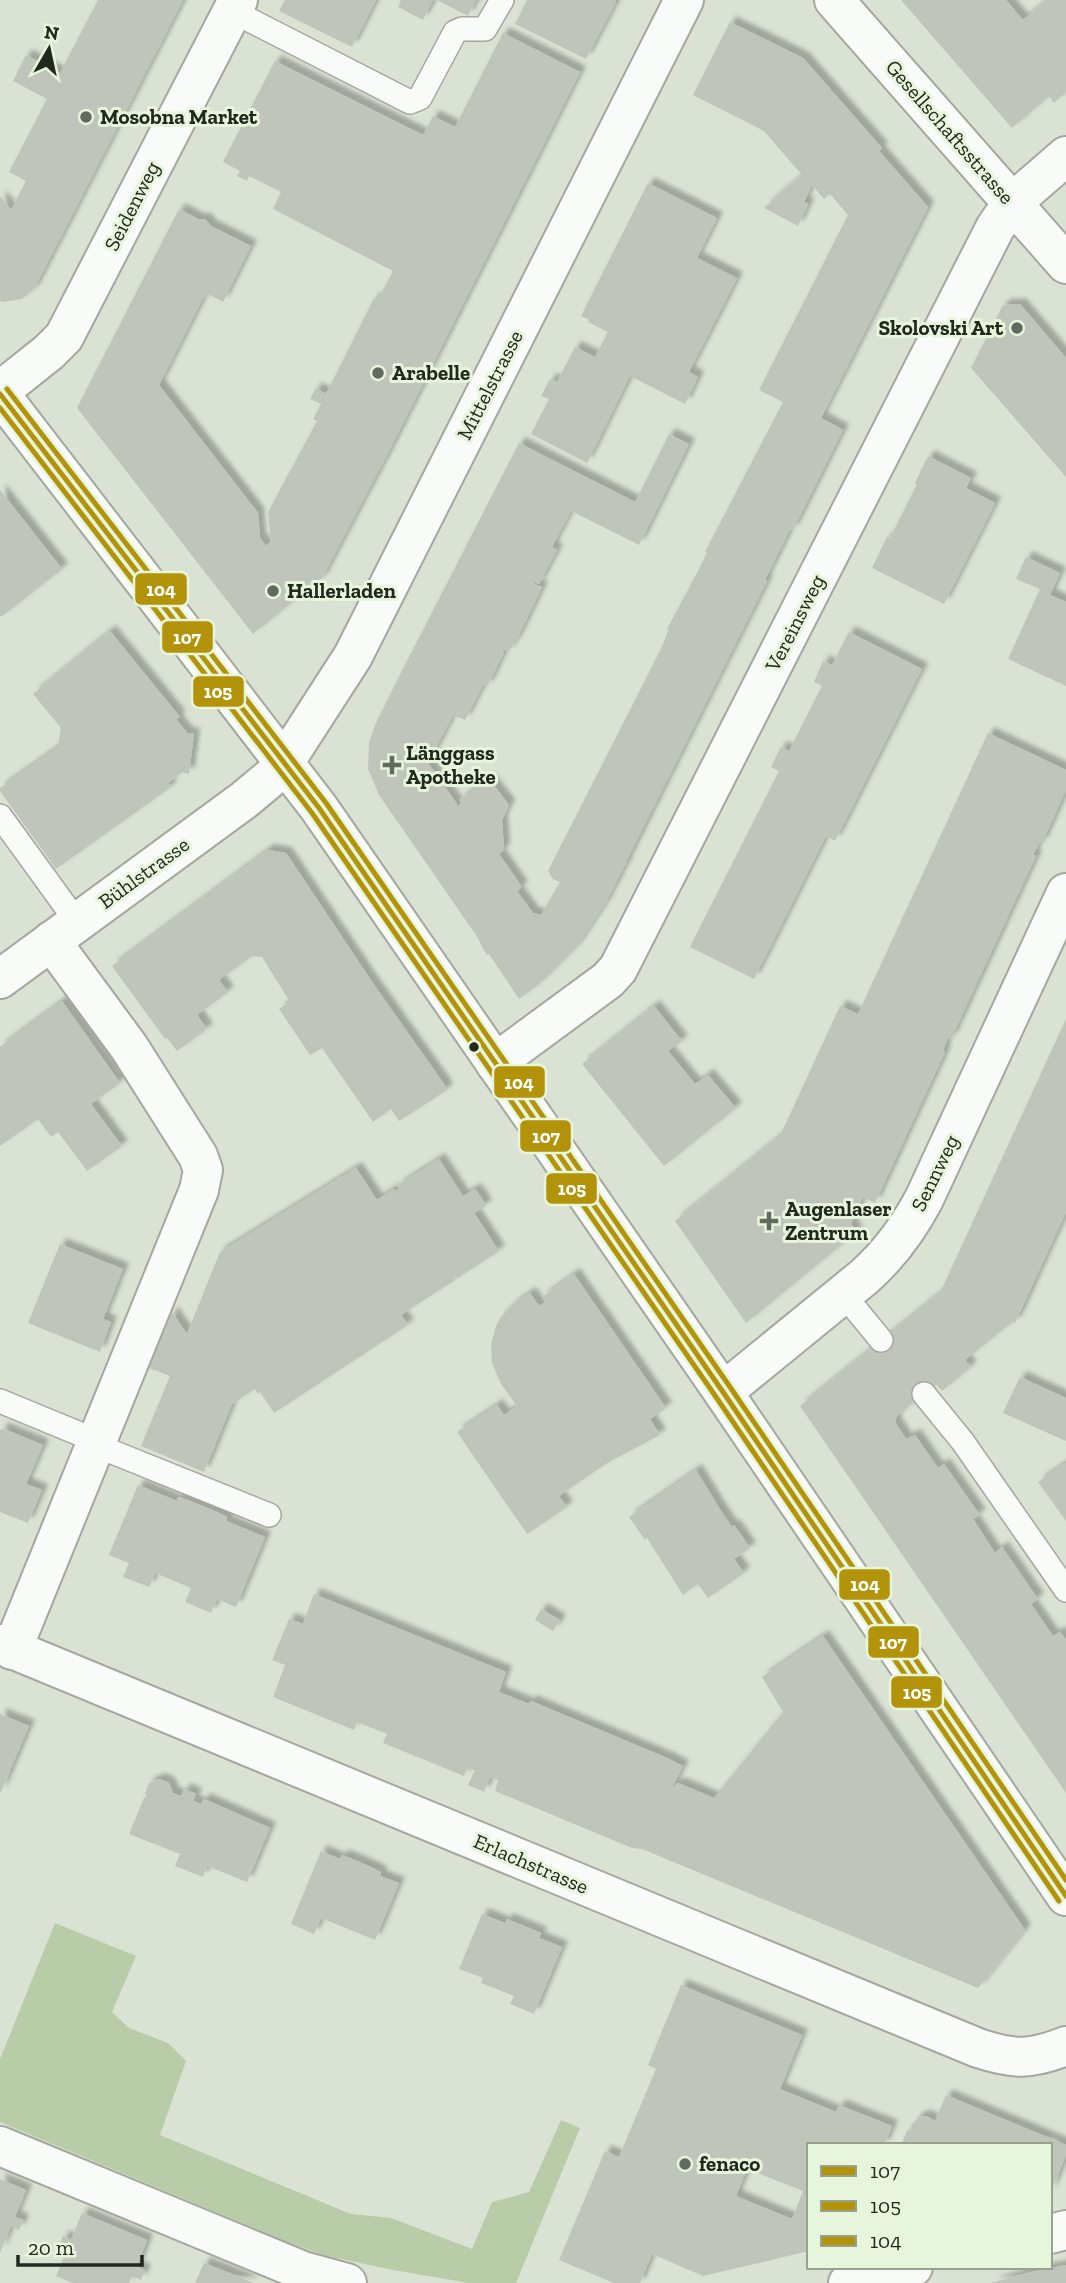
<svg xmlns="http://www.w3.org/2000/svg" width="1066" height="2283" font-family="'Zilla Slab',serif">
<defs>
<filter id="shadow"><feDropShadow dx="6" dy="-6" stdDeviation="2" flood-color="#0004"/></filter>
</defs>
<rect width="100%" height="100%" fill="#dae2d4"/>
<!-- green -->
<polygon fill="#b8cca8" points="55,1923 136,1956 112,2012 129,2028 168,2043 186,2061 160,2135 351,2214 391,2218 472,2249 492,2202 529,2192 561,2120 580,2128 516,2283 469,2283 388,2269 323,2255 285,2241 0,2122 0,2059"/>
<!-- building -->
<g fill="#bfc5ba" fill-rule="evenodd" filter="url(#shadow)">
<polygon points="98,0 183,0 34,289 22,299 3,302 0,301 0,196 11,210 26,181 9,172 47,99 13,81 26,55 60,73"/>
<polygon points="285,0 376,0 352,47 279,11"/>
<polygon points="401,0 433,0 423,20 398,7"/>
<polygon points="437,0 476,0 468,16"/>
<polygon points="527,0 615,0 616,2 586,59 515,24"/>
<polygon points="901,0 1006,0 1023,20 1047,0 1066,0 1066,92 1054,103 1049,96 1012,128"/>
<polygon points="730,22 803,58 882,148 879,151 928,207 821,418 843,430 793,530 790,529 765,580 767,581 626,862 627,865 625,865 606,902 576,947 540,983 519,999 489,954 487,955 482,947 478,938 379,795 368,769 369,742 375,725 406,663 519,443 635,502 669,434 689,444 639,545 571,511 552,547 557,550 539,584 535,582 534,584 542,587 518,637 508,652 501,648 504,652 487,687 483,685 465,720 453,715 428,763 457,804 456,807 462,803 459,800 489,779 509,805 502,820 504,850 499,854 522,887 517,891 533,913 541,915 560,882 553,879 548,871 660,651 669,629 667,629 697,573 707,553 705,552 783,402 759,390 848,215 830,194 824,199 812,185 804,202 808,204 798,226 764,208 802,175 764,131 693,95"/>
<polygon points="503,33 580,72 387,455 322,578 253,634 77,408 179,209 198,219 205,219 211,226 251,246 223,302 210,295 203,298 159,385 258,513 260,538 266,546 271,541 268,512 317,421 313,419 321,404 310,399 316,388 326,394 374,298 378,300 393,271 273,209 281,192 249,176 247,181 237,176 240,171 223,162 275,61 423,135 433,116 455,127"/>
<polygon points="648,183 717,218 697,258 737,278 689,372 698,377 685,404 630,376 587,463 531,434 549,399 541,396 550,379 557,382 575,347 595,357 608,332 588,322 589,320 581,316"/>
<polygon points="1020,304 1066,358 1066,477 971,368 1003,305"/>
<polygon points="928,456 971,478 966,488 995,503 944,604 872,568 887,537 890,538 917,484 915,483"/>
<polygon points="0,490 62,569 1,617 0,615"/>
<polygon points="1026,557 1060,573 1050,595 1066,602 1066,686 1008,659 1040,589 1016,579"/>
<polygon points="110,631 180,717 176,719 187,733 194,734 189,774 182,772 168,783 171,787 56,869 0,791 0,788 58,747 61,728 33,694"/>
<polygon points="849,632 922,669 835,841 826,836 754,979 690,947 779,771 771,767 781,747 789,751 822,686 814,682 823,661 832,665"/>
<polygon points="988,733 1066,770 1066,790 1042,843 1040,842 1033,855 1036,856 951,1039 948,1038 943,1051 945,1052 875,1203 863,1197 851,1224 857,1232 746,1323 675,1221 780,1136 840,1006 858,1014"/>
<polygon points="268,850 286,853 372,982 444,1084 447,1090 399,1121 391,1109 373,1122 322,1048 310,1055 279,1009 290,1002 262,957 252,956 219,980 228,992 197,1015 207,1029 177,1051 167,1038 165,1039 112,966"/>
<polygon points="62,1001 120,1083 91,1104 122,1146 87,1171 58,1132 51,1137 38,1119 0,1146 0,1047"/>
<polygon points="654,1006 682,1041 668,1051 695,1084 708,1075 736,1108 664,1166 582,1064"/>
<polygon points="1066,1019 1066,1212 1015,1323 1012,1322 965,1360 971,1367 942,1391 936,1384 897,1416 895,1422 906,1439 915,1435 938,1468 944,1464 980,1515 973,1519 995,1553 1002,1547 1038,1599 1031,1604 1053,1636 1060,1632 1066,1640 1066,1793 800,1406 940,1293"/>
<polygon points="439,1159 463,1196 475,1189 481,1197 486,1206 474,1213 499,1251 458,1278 457,1275 454,1278 455,1280 401,1315 408,1325 274,1413 260,1392 258,1394 255,1389 232,1404 204,1472 141,1446 170,1376 149,1368 172,1312 187,1334 220,1252 356,1168 377,1200 394,1189 396,1191 399,1188 397,1186"/>
<polygon points="60,1244 123,1269 103,1319 111,1322 100,1352 28,1323"/>
<polygon points="574,1274 666,1408 650,1419 660,1435 607,1463 559,1496 567,1507 527,1534 457,1432 497,1405 504,1415 517,1406 501,1384 492,1363 491,1345 496,1326 501,1317 515,1303 530,1293 539,1306 545,1302 542,1297"/>
<polygon points="1020,1377 1066,1398 1066,1441 1003,1413"/>
<polygon points="4,1429 43,1445 26,1484 42,1490 28,1523 0,1512 0,1430"/>
<polygon points="1066,1463 1066,1521 1038,1482"/>
<polygon points="696,1470 721,1511 732,1527 734,1525 750,1548 734,1559 744,1573 708,1598 698,1584 683,1595 647,1538 645,1540 629,1517"/>
<polygon points="138,1485 177,1501 178,1497 185,1499 215,1511 227,1517 226,1521 265,1537 236,1607 217,1599 211,1613 185,1602 191,1588 155,1573 149,1587 123,1577 129,1563 109,1555"/>
<polygon points="314,1594 506,1672 499,1692 529,1704 531,1701 667,1758 683,1766 672,1788 678,1783 714,1798 783,1712 762,1677 823,1636 1025,1930 978,1988 642,1849 632,1848 495,1791 498,1780 490,1777 484,1792 468,1785 475,1770 467,1768 464,1776 383,1743 387,1734 357,1722 354,1730 273,1697 285,1665 272,1660 289,1619 303,1624"/>
<polygon points="541,1609 560,1620 553,1631 535,1620"/>
<polygon points="0,1714 29,1726 0,1794"/>
<polygon points="159,1779 169,1783 173,1793 181,1796 184,1789 196,1794 193,1801 201,1804 204,1799 270,1828 247,1882 207,1866 203,1877 175,1866 180,1854 129,1834 144,1798 147,1797 145,1793 149,1783"/>
<polygon points="321,1851 340,1859 342,1855 362,1863 381,1872 380,1876 399,1883 375,1940 321,1918 314,1934 291,1924"/>
<polygon points="482,1914 505,1923 507,1919 541,1933 539,1938 562,1947 534,2014 510,2004 514,1996 481,1983 483,1978 459,1969"/>
<path d="M681,1985L802,2035L780,2089L836,2112L839,2105L892,2126L884,2145H809V2251L703,2276L652,2254L640,2283H614L559,2260L605,2151L619,2157L656,2069L648,2065ZM747,2169L803,2191L792,2219L736,2196Z"/>
<polygon points="946,2095 1066,2145 1066,2155 1050,2194 1050,2145 901,2145 908,2129 913,2131 913,2123 919,2117 926,2116 935,2121"/>
<polygon points="0,2179 26,2190 15,2217 23,2220 19,2230 11,2226 0,2253"/>
<polygon points="82,2213 147,2240 137,2267 145,2270 141,2280 132,2276 129,2283 73,2283 56,2276 67,2249 59,2246 63,2236 71,2240"/>
<polygon points="204,2263 237,2276 253,2283 195,2283"/>
<polygon points="1066,2265 1066,2283 991,2283 1031,2272"/>
</g>
<g fill="none" stroke-linecap="round" stroke-linejoin="round">
<!-- lane casing -->
<g stroke="#a2a89d" stroke-width="26">
<g id="lane">
<polyline points="232,11 410,102 420,98 455,32 462,29 485,29 502,0"/>
<polyline points="0,816 77,922"/>
<polyline points="844,1295 881,1340"/>
<polyline points="924,1394 963,1442 1066,1590"/>
<polyline points="0,1401 97,1441"/>
<polyline points="95,1445 269,1515"/>
</g>
</g>
<!-- street casing -->
<g stroke="#a2a89d" stroke-width="42">
<g id="street">
<polyline points="834,0 1066,264"/>
<polyline points="0,391 49,352 64,337 238,0"/>
<polyline points="0,979 244,800 274,775 284,763 353,656 684,0"/>
<polyline points="495,1063 608,980 618,969 995,228 1012,203 1066,156"/>
<path d="M723,1392L864,1277C890,1254 908,1229 924,1199L1066,893"/>
<path d="M0,1644L978,2048C1015,2060 1030,2060 1066,2046"/>
<polyline points="12,1650 199,1190 203,1170 198,1156 129,1047 51,941"/>
<polyline points="0,2146 303,2271 347,2283"/>
<polyline points="1050,2234 1066,2230"/>
<polyline points="848,2283 913,2267"/>
</g>
</g>
<!-- secondary casing -->
<g stroke="#a2a89d" stroke-width="42">
<polyline id="secondary" points="0,394 319,808 723,1392 1066,1896"/>
</g>
<!-- lane -->
<use href="#lane" stroke="#f9fbf9" stroke-width="23"/>
<!-- street -->
<use href="#street" stroke="#f9fbf9" stroke-width="38"/>
<!-- secondary -->
<use href="#secondary" stroke="#f9fbf9" stroke-width="38"/>
<!-- bus-1 casing -->
<g stroke="#e6f5db" stroke-width="10">
<polyline id="bus-1" points="0,394 319,808 723,1392 1066,1896"/>
</g>
<!-- bus-2 casing -->
<g stroke="#e6f5db" stroke-width="10">
<polyline id="bus-2" points="0,408 312,813 716,1397 1059,1901"/>
</g>
<!-- bus-3 casing -->
<g stroke="#e6f5db" stroke-width="10">
<polyline id="bus-3" points="7,389 326,803 730,1387 1066,1880"/>
</g>
<!-- bus-1 -->
<use href="#bus-1" stroke="#b2930a" stroke-width="5"/>
<!-- bus-2 -->
<use href="#bus-2" stroke="#b2930a" stroke-width="5"/>
<!-- bus-3 -->
<use href="#bus-3" stroke="#b2930a" stroke-width="5"/>
</g>
<!-- markers -->
<g fill="#62695e" stroke="#e6f5db" stroke-width="2.5">
<circle cx="86" cy="117" r="7"/>
<circle cx="1017" cy="328" r="7"/>
<circle cx="378" cy="373" r="7"/>
<circle cx="273" cy="591" r="7"/>
<path d="M388.5 754.5h7v7h7v7h-7v7h-7v-7h-7v-7h7z"/>
<path d="M765.5 1210.5h7v7h7v7h-7v7h-7v-7h-7v-7h7z"/>
<circle cx="685" cy="2164" r="7"/>
</g>
<circle fill="#22281e" stroke="#e6f5db" stroke-width="2.5" cx="474" cy="1047" r="6"/>
<g text-anchor="middle" stroke-width="6" stroke-linejoin="round" paint-order="stroke">
<!-- poi labels -->
<g font-size="21" font-weight="bold" fill="#22281e" stroke="#e6f5db" text-anchor="start">
<text x="100" y="124">Mosobna Market</text>
<text x="1003" y="335" text-anchor="end">Skolovski Art</text>
<text x="392" y="380">Arabelle</text>
<text x="287" y="598">Hallerladen</text>
<text x="406" y="760">Länggass<tspan x="406" dy="24">Apotheke</tspan></text>
<text x="785" y="1216">Augenlaser<tspan x="785" dy="24">Zentrum</tspan></text>
<text x="699" y="2171">fenaco</text>
</g>
<!-- street labels -->
<g font-size="21" fill="#22281e" stroke="#e6f5db">
<text transform="translate(950 132) rotate(49)" y="7">Gesellschaftsstrasse</text>
<text transform="translate(132 206) rotate(-63)" y="7">Seidenweg</text>
<text transform="translate(490 385) rotate(-63)" y="7">Mittelstrasse</text>
<text transform="translate(795 623) rotate(-63)" y="7">Vereinsweg</text>
<text transform="translate(144 873) rotate(-36)" y="7">Bühlstrasse</text>
<text transform="translate(935 1173) rotate(-64)" y="7">Sennweg</text>
<text transform="translate(531 1864) rotate(23)" y="7">Erlachstrasse</text>
</g>
</g>
<g stroke="#e6f5db" stroke-width="2.5">
<rect x="134" y="572" width="54" height="34" rx="7" fill="#b2930a"/>
<rect x="161" y="620" width="53" height="34" rx="7" fill="#b2930a"/>
<rect x="192" y="675" width="53" height="33" rx="7" fill="#b2930a"/>
<rect x="493" y="1065" width="53" height="34" rx="7" fill="#b2930a"/>
<rect x="519" y="1119" width="53" height="34" rx="7" fill="#b2930a"/>
<rect x="545" y="1172" width="53" height="33" rx="7" fill="#b2930a"/>
<rect x="838" y="1568" width="53" height="33" rx="7" fill="#b2930a"/>
<rect x="867" y="1625" width="53" height="34" rx="7" fill="#b2930a"/>
<rect x="890" y="1675" width="53" height="34" rx="7" fill="#b2930a"/>
</g>
<g font-size="19" text-anchor="middle" font-weight="bold" fill="#fff">
<text x="161" y="596">104</text>
<text x="187" y="644">107</text>
<text x="218" y="698">105</text>
<text x="519" y="1089">104</text>
<text x="546" y="1143">107</text>
<text x="572" y="1195">105</text>
<text x="865" y="1591">104</text>
<text x="893" y="1649">107</text>
<text x="917" y="1699">105</text>
</g>
<!-- legend -->
<rect x="807" y="2143" width="245" height="126" fill="#e6f5db" stroke="#98a38f" stroke-width="2"/>
<rect x="821" y="2166" width="35" height="10" fill="#b2930a" stroke="#98a38f" stroke-width="2"/>
<text x="870" y="2178" font-size="21" fill="#22281e">107</text>
<rect x="821" y="2201" width="35" height="10" fill="#b2930a" stroke="#98a38f" stroke-width="2"/>
<text x="870" y="2213" font-size="21" fill="#22281e">105</text>
<rect x="821" y="2236" width="35" height="10" fill="#b2930a" stroke="#98a38f" stroke-width="2"/>
<text x="870" y="2248" font-size="21" fill="#22281e">104</text>
<!-- north arrow -->
<g transform="translate(49 49) rotate(9)" stroke="#e6f5db" stroke-width="5" paint-order="stroke">
<path d="M0-5L12 26L0 18L-12 26Z" fill="#22281e"/>
<text y="-10" font-size="19" font-weight="bold" text-anchor="middle" fill="#22281e">N</text>
</g>
<!-- scale -->
<path d="M18 2255v10h124v-10" fill="none" stroke="#22281e" stroke-width="3.5"/>
<text x="28" y="2255" font-size="21" fill="#22281e" stroke="#e6f5db" stroke-width="5" paint-order="stroke">20 m</text>
</svg>
